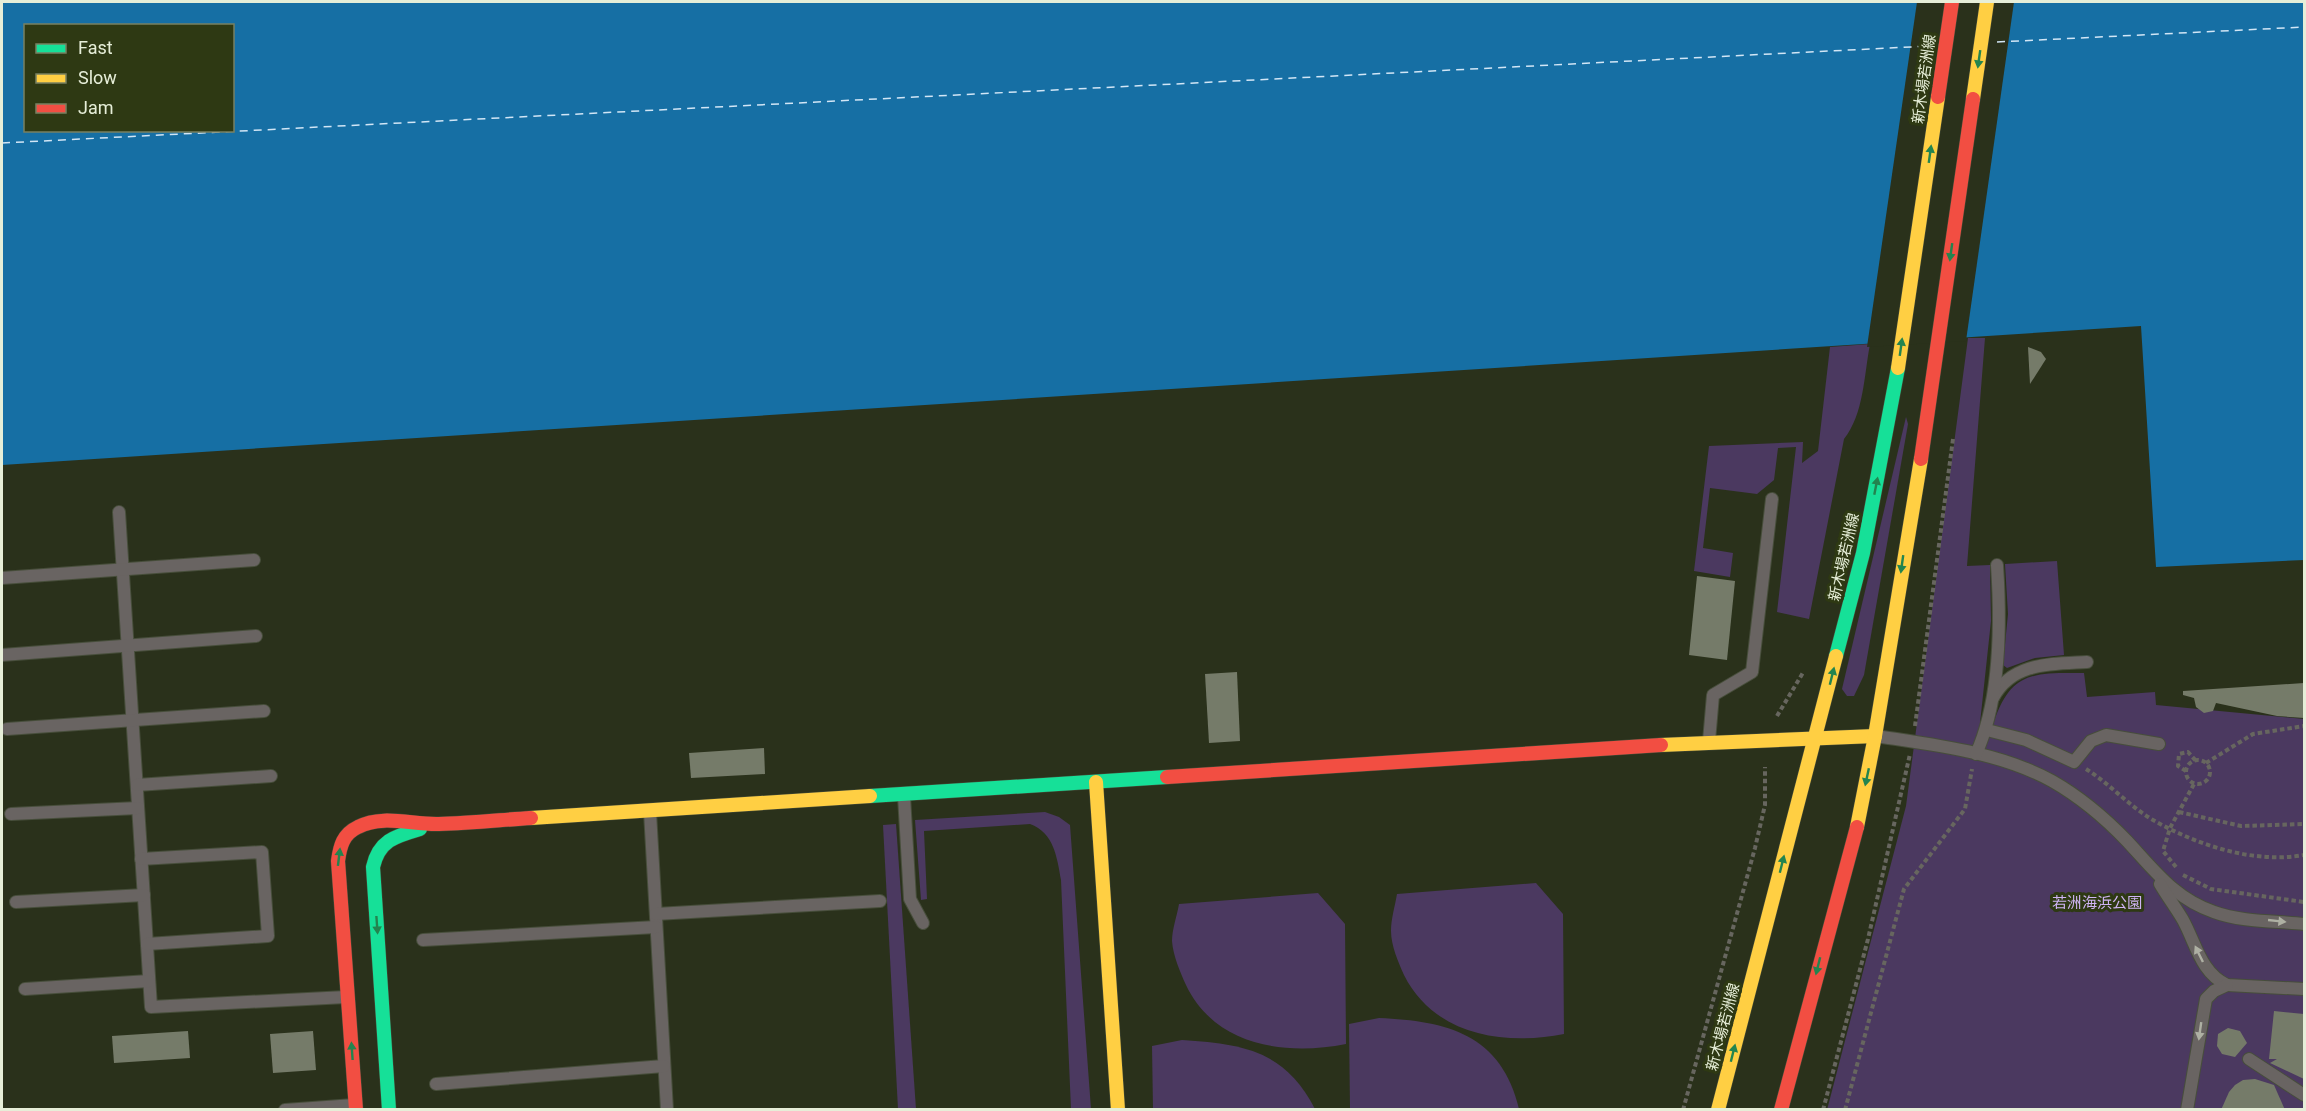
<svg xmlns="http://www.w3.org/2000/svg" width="2306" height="1111" font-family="Roboto,'Noto Sans JP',sans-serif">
<rect width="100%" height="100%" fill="#2a311b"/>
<!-- green -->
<g fill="#4b3960">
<path d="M1968,338H1985L1967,566L1990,565L1991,621L1980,723L1994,722C2011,670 2036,673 2084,673L2087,697L2155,692L2156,705L2304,719V1109L1827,1110L1906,806Z"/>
<path d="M1870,344C1864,375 1864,414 1844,439L1809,619L1777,612L1796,447L1778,448L1774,480L1757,494L1710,488L1703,548L1733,553L1730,577L1694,571L1709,446L1803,442L1802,463L1818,451L1830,347Z"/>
<polygon points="1906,417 1908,424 1864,675 1854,696 1847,696 1842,689"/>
<polygon points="2057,561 2064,655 2035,658 2007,668 2003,665 2008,614 2005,564"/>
<path d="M1045,812L1059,817L1070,825L1091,1109H1071L1061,880C1057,857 1054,833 1030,824L924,831L927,899L921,900L915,820Z"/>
<polygon points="896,824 916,1109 898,1109 883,825"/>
<path d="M1536,883L1563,914L1564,1034C1503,1046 1434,1035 1404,975C1398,962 1391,945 1391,931C1391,919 1395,906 1397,894Z"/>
<path d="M1318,893L1345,924L1346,1044C1285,1056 1215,1046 1186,985C1180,972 1173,955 1172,941C1172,929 1177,916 1179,904Z"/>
<path d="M1379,1018C1447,1021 1501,1034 1519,1109H1350L1349,1024Z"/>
<path d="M1182,1040C1242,1044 1285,1050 1315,1109H1153L1152,1046Z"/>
</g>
<!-- water -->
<path fill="#166fa4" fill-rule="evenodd" d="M2,2H2304V560L2156,567L2141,326L2,465ZM26,26H232V130H26Z"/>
<!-- pier -->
<polygon fill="#2a311b" points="1917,2 2014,2 1966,341 1867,347"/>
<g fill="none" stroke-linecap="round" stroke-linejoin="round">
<!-- ferry -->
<g stroke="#d2e6f6" stroke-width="1.5" stroke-dasharray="8 6" stroke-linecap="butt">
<polyline points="1997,42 2304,27"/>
<polyline points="2,143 1929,46"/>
</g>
</g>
<!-- building -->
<g fill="#757b69">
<polygon points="2028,347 2041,352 2046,359 2030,384"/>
<polygon points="1697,576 1735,581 1727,660 1689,655"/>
<polygon points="1237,672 1240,741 1209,743 1205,674"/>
<polygon points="2304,683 2304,718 2277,716 2216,703 2213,711 2204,713 2196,707 2194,698 2183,695 2183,691"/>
<polygon points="764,748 765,774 691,778 689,753"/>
<polygon points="2274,1011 2304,1014 2304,1079 2270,1063 2277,1059 2269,1059"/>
<polygon points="2228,1028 2240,1031 2247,1043 2235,1057 2222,1054 2217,1046 2218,1034"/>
<polygon points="188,1031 190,1058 114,1063 112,1036"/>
<polygon points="313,1031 316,1070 273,1073 270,1034"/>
<polygon points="2255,1079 2274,1085 2285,1110 2221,1110 2229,1092 2235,1085 2243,1080"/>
</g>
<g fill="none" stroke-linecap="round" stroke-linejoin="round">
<!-- lane casing -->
<g stroke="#474e3b" stroke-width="14">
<g id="lane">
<polyline points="119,512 151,1007 346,997"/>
<polyline points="2,578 254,560"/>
<polyline points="2,655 256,636"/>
<path d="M1993,698C2012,662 2051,664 2087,662"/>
<polyline points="7,729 264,711"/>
<polyline points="1987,730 2026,740 2074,762 2091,741 2106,735 2159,744"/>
<path d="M1876,736C1935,745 1999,752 2052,781C2080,797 2105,818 2127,841C2154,870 2175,899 2214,912C2241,922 2276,921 2304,924"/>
<polyline points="1709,741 1713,695 1752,672 1772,499"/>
<path d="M1976,754C2001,699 2001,624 1997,565"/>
<polyline points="137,785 271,776"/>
<polyline points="904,796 910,899 923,923"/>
<polyline points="650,812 667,1110"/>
<polyline points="11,814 138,808"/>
<polyline points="141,859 262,852 268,936 147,944"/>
<path d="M2160,884C2167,896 2176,908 2183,920C2196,944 2201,973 2227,985L2304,989"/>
<polyline points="16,902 144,895"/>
<polyline points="656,914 880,901"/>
<polyline points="423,940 656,927"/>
<polyline points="25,989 149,981"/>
<polyline points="2249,1059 2304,1095"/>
<polyline points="436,1084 664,1066"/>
<polyline points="285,1110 354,1105"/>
<polyline points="2187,1110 2206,999 2214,991 2227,985"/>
</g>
</g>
<!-- fast casing -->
<g stroke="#474e3b" stroke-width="15">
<g id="fast">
<polyline points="1836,656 1863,553 1898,368"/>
<polyline points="870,796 1167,777"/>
<path d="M389,1110L373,867C379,840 396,836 420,829"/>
</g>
</g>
<!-- slow casing -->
<g stroke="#474e3b" stroke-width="15">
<g id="slow">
<polyline points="1973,99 1987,2"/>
<polyline points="1898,368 1938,97"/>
<polyline points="1661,745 1875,736"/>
<polyline points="1096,782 1118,1110"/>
<polyline points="531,818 870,796"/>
<polyline points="1857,827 1875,736 1921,459"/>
<polyline points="1718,1110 1836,656"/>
</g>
</g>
<!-- jam casing -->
<g stroke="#474e3b" stroke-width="15">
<g id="jam">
<polyline points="1938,97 1952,2"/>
<polyline points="1921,459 1973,99"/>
<polyline points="1167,777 1661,745"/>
<path d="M356,1110L338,861C340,846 343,834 358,827C383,814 412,825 439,824C470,823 500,820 531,818"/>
<polyline points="1781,1110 1857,827"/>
</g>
</g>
<!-- path -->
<g stroke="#67665f" stroke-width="4" stroke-dasharray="4.5 3" stroke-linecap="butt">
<polyline points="1777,716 1804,671"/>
<polyline points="1915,726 1953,439"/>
<circle cx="2198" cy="772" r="12"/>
<polyline points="2206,763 2253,734 2304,726"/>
<path d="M2086,769C2110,784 2129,806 2153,820C2197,845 2253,864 2304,855"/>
<polyline points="2186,771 2178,766 2179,754 2188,752 2196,761"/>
<polyline points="2179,812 2241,826 2304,824"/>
<polyline points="2176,867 2163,851 2170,828 2194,784"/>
<polyline points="2183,875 2211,889 2304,902"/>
<polyline points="1683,1110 1755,848 1765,805 1765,767"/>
<polyline points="1823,1110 1868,939 1910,754"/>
<polyline points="1845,1110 1904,889 1965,809 1972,769"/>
</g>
<!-- lane -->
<use href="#lane" stroke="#696462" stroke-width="12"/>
<!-- fast -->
<use href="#fast" stroke="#16e098" stroke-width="14"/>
<!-- slow -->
<use href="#slow" stroke="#ffcf43" stroke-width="14"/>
<!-- jam -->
<use href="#jam" stroke="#f24e42" stroke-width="14"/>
</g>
<!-- one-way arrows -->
<defs><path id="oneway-solid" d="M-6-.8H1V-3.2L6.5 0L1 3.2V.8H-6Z" transform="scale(1.5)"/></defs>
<g fill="#23844f">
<use href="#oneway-solid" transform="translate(1979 59) rotate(98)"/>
<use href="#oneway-solid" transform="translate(1930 154) rotate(-82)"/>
<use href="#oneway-solid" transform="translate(1951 252) rotate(98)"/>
<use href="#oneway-solid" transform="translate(1901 347) rotate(-82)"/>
<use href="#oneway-solid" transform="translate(1876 486) rotate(-79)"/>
<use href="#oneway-solid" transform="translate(1902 564) rotate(98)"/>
<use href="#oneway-solid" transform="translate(1832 676) rotate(-76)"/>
<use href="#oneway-solid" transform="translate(1867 777) rotate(102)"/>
<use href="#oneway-solid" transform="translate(339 857) rotate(-83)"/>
<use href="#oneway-solid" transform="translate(1782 864) rotate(-76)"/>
<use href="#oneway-solid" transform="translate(377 925) rotate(86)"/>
<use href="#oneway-solid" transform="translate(1818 966) rotate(104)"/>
<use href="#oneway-solid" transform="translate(352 1051) rotate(-94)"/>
<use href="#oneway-solid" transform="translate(1733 1053) rotate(-76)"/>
</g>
<g fill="#aeb0a3">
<use href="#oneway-solid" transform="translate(2277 921) rotate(6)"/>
<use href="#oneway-solid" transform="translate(2199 954) rotate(-116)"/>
<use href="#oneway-solid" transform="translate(2200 1031) rotate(98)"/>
</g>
<g text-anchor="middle" stroke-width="6" stroke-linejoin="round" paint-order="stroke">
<!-- street labels -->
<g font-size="15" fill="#e6eed8" stroke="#2e3913">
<text transform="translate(1924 79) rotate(-82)" y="5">新木場若洲線</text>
<text transform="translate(1844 557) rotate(-77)" y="5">新木場若洲線</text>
<text transform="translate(1723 1027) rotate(-75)" y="5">新木場若洲線</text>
</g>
<!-- park labels -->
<g font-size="15" fill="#cfb4f4" stroke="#2e3913">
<text x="2097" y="908">若洲海浜公園</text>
</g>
</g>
<!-- border -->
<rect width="2306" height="1111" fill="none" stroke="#e6eed8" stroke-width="6"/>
<!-- legend -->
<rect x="24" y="24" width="210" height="108" fill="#2e3913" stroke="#788162" stroke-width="1.5"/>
<rect x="36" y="44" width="30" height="9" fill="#16e098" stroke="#788162" stroke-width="1.5"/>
<text x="78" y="54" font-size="18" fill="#e6eed8">Fast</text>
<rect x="36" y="74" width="30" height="9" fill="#ffcf43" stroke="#788162" stroke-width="1.5"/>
<text x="78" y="84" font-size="18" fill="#e6eed8">Slow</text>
<rect x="36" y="104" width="30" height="9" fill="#f24e42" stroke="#788162" stroke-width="1.5"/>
<text x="78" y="114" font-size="18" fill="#e6eed8">Jam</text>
</svg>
